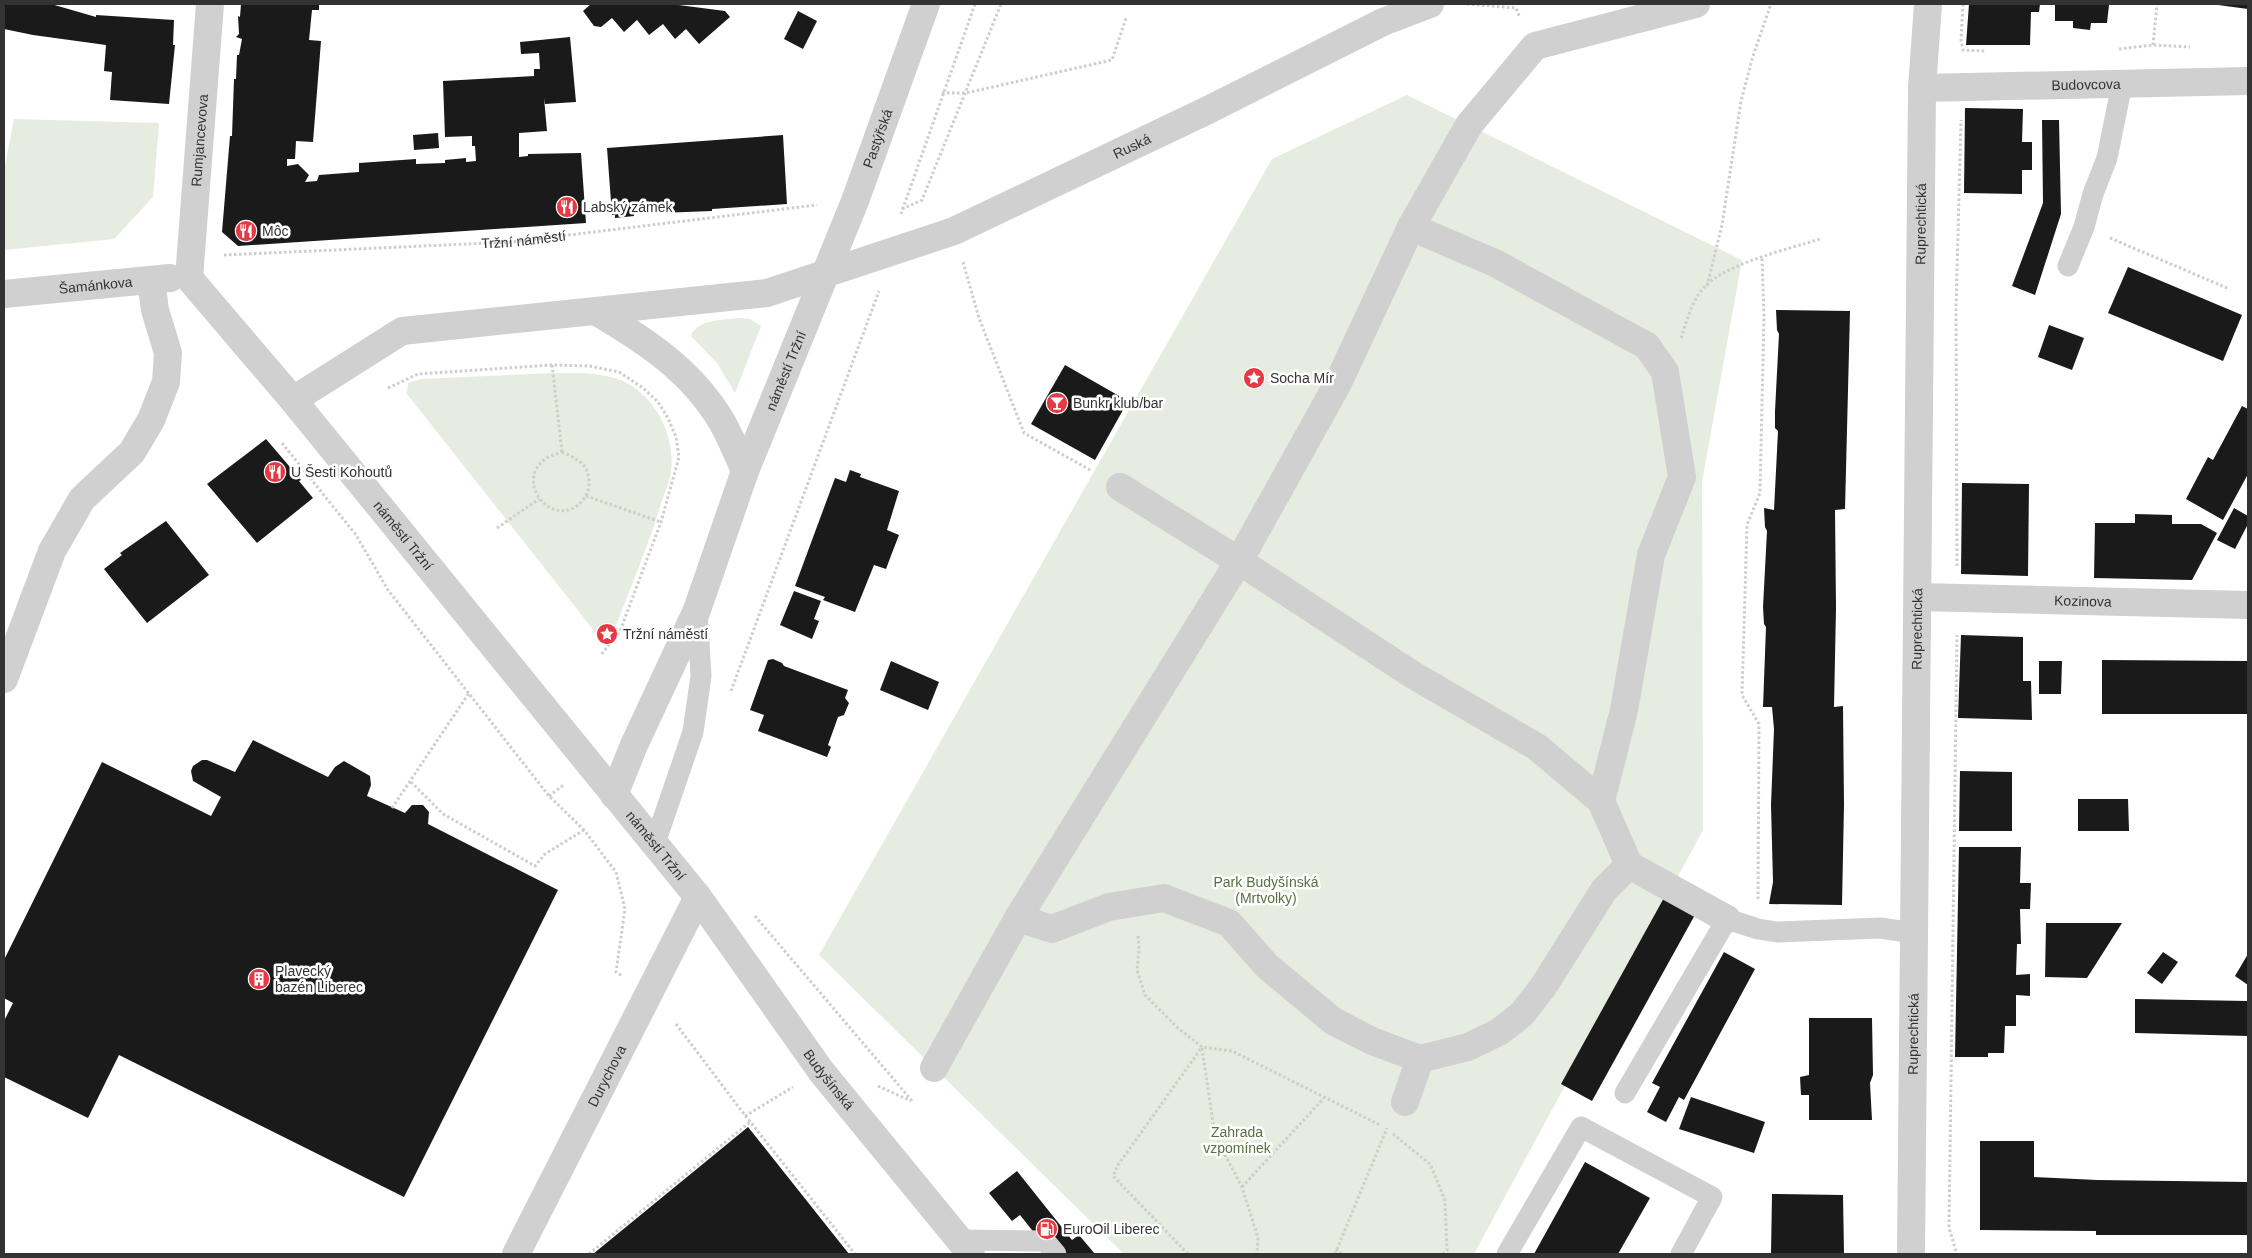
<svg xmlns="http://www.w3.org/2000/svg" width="2252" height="1258" font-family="Helvetica,sans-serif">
<rect width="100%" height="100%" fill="#fff"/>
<!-- green -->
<g fill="#e6ecdf">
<polygon points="1407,95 1742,260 1702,482 1703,830 1474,1254 1124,1254 819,955 1272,159"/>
<polygon points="14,119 159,123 153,197 114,239 4,250 4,170"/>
<path d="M740,318L750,319L761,326L735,393L717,363L691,336C697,319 723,320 740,318Z"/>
<path d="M554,373C572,373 593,372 611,377C651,387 676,432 671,471C670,482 664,493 661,504C648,546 631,587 615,628L605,638L595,632L407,394L408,383L421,379Z"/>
</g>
<!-- building -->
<g fill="#1a1a1a">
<polygon points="4,4 51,4 96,17 96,15 174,20 173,45 175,45 169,104 110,100 112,72 104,71 106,45 33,35 4,29"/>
<polygon points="241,4 319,4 319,10 312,10 309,40 321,41 313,142 296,141 295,159 287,159 287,166 298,164 309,175 305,182 317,181 319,175 359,172 359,163 416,159 416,164 445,163 445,160 466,158 466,162 476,161 475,146 472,146 472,136 445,137 443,81 534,76 534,69 540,69 539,53 521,54 520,42 570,37 576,102 545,104 544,98 547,131 519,133 519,157 528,156 528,154 581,153 586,223 238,246 222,232 230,136 232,136 234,79 236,79 237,55 239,55 242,39 236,37 239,34 238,16 240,17"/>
<polygon points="591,4 671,4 725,11 730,17 699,44 686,29 675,39 663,24 649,35 637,20 624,32 612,18 601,27 594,26 583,11"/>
<polygon points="1969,4 2040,4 2039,12 2031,12 2030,45 1966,45"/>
<polygon points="2055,4 2109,5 2107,23 2091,23 2090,30 2073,28 2073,21 2055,21"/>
<polygon points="2218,4 2248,4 2248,9 2218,5"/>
<polygon points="798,11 817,21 803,49 784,39"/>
<polygon points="1965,108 2023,109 2022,142 2032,142 2032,170 2022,170 2022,194 1964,193"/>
<polygon points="2042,120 2059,120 2061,214 2035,295 2012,286 2043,203"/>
<polygon points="438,133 439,148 414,150 413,135"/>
<polygon points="783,135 787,204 712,209 712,211 634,214 634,216 615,218 615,215 612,215 607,148"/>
<polygon points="2128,267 2242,315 2223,361 2108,313"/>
<polygon points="1776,310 1850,311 1845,509 1835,510 1836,608 1834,707 1843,706 1844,805 1842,905 1769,904 1773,882 1771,805 1774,729 1772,707 1763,707 1766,627 1764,624 1763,607 1767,531 1765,527 1764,508 1774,510 1778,431 1775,428 1775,411 1779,334 1777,330"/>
<polygon points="2049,325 2084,338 2072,370 2038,357"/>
<polygon points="1065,365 1128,401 1095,460 1031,424"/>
<polygon points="2242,406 2248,409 2248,474 2223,520 2186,499 2208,457 2213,460"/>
<polygon points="266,439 301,480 299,481 313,498 257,543 207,484"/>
<polygon points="850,470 861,474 860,477 899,491 887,530 899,535 892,553 886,569 874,565 855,612 823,600 825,597 795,586 835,478 846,482"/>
<polygon points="1962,483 2029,484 2028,576 1961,574"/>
<polygon points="2234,508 2248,516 2248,524 2235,549 2217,540"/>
<polygon points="2135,514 2172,515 2172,524 2201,524 2217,533 2192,580 2094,578 2095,523 2135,523"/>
<polygon points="166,521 209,575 147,623 104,569 122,555 120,553"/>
<polygon points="794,591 821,601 814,619 819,621 812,639 780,625"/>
<polygon points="1961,635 2023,637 2023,681 2031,681 2032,720 1958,718"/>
<polygon points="773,659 782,663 784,666 848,690 845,698 849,703 844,715 838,717 828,745 831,747 827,757 758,731 764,715 750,710 768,660"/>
<polygon points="2102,660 2248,661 2248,714 2102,714"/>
<polygon points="891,661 939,682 928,710 880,690"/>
<polygon points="2039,661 2062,661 2061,694 2039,694"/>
<polygon points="253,740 328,777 335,767 344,761 370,776 371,785 367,796 405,813 412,805 423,805 429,812 428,824 558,890 404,1197 119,1055 88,1118 4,1077 4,1021 13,1003 4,998 4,960 102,762 211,816 221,797 193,781 191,771 193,766 202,760 207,760 235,772"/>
<polygon points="1960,771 2012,772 2012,831 1959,831"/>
<polygon points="2078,799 2128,799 2129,831 2078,831"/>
<polygon points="1959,847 2021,847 2020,883 2031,883 2030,909 2020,909 2021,944 2017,944 2016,975 2030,974 2030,996 2016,995 2016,1026 2005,1026 2004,1053 1988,1053 1988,1057 1955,1057"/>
<polygon points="1665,896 1696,913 1592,1101 1561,1084"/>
<polygon points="2046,923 2122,923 2087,978 2045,977"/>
<polygon points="1724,952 1755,969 1684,1100 1679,1097 1666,1122 1647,1112 1660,1087 1652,1083"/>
<polygon points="2163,952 2178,962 2162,984 2147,973"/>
<polygon points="2248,954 2248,985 2235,976"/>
<polygon points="2135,999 2248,1001 2248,1036 2135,1033"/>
<polygon points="1809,1018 1872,1018 1873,1075 1870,1083 1872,1120 1809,1120 1809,1095 1801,1095 1800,1077 1809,1075"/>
<polygon points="1691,1097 1765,1122 1754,1153 1679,1129"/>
<polygon points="748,1127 849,1254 593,1254"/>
<polygon points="1980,1141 2034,1141 2034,1177 2097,1180 2248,1182 2248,1235 2096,1235 2096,1231 1980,1230"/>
<polygon points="1585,1162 1650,1198 1618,1254 1534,1254"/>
<polygon points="1017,1171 1072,1240 1079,1235 1095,1254 1051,1254 1020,1215 1012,1221 989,1193"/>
<polygon points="1772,1194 1843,1195 1844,1254 1771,1254"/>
</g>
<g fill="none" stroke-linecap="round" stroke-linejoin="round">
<!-- path -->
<g stroke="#cdcdcd" stroke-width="3" stroke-dasharray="2.5 2.5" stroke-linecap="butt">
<polyline points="1467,4 1516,8 1520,18"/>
<polyline points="1963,4 1961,40 1963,50 1986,51"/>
<polyline points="2153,45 2157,4"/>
<polyline points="2119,49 2153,45 2190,47"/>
<polyline points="942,93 966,93 1112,60 1126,18"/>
<polyline points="902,209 922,200 1001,4"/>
<polyline points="901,214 975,4"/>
<polyline points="2110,238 2227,288"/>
<path id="s1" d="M224,255L511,242L817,205"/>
<polyline points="963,262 979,318 1024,433 1092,471"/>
<polyline points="1707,286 1722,225 1741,101 1753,56 1771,4"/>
<path d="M1681,338C1686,323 1691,304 1701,291C1719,265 1789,249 1820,239"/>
<polyline points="552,365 562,452"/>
<polyline points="388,388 418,374 552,365 590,366 619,372 643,388 658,402 668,418 676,437 679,457 661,522 620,631 600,656"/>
<polyline points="282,443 356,535 388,590 549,796 584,830 616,872 625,909 616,972 622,976"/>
<path d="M562,452C575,458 588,463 589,480C590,488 587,495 582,501C557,531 513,485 544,460C549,456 556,454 562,452Z"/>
<polyline points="586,496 661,522"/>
<polyline points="497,528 539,499"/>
<polyline points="1957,566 1956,309 1961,120"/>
<polyline points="731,691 879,291"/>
<polyline points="411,782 443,814 535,866 545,854 584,830"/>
<polyline points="549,796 565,784"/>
<polyline points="392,808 469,693"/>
<polyline points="1758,899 1759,724 1742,695 1747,525 1760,493 1764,317 1762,257"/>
<polyline points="755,916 913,1102"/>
<polyline points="1138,936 1139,949 1137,970 1145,995 1178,1028 1202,1047 1232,1051 1380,1125"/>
<polyline points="676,1024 737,1105 855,1254"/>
<polyline points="1202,1048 1215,1136 1242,1187 1258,1238 1257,1254"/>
<polyline points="878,1086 911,1101"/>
<polyline points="745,1116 793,1087"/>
<polyline points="1393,1134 1430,1164 1445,1200 1447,1250 1443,1254"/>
<polyline points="1242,1187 1324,1098"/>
<polyline points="1336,1249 1342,1254"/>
<polyline points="1956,1251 1949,1228 1957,635"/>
<polyline points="589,1254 750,1122"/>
<polyline points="1188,1254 1113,1176 1118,1165 1202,1047"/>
<polyline points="1335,1254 1387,1128"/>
</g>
<!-- service -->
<g stroke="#d0d0d0" stroke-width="21">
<polyline points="2068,266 2084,227 2093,194 2107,158 2122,84"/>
<polyline points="655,843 693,732 701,676 697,610"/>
<polyline points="1625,1093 1727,919 1758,929 1777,932 1880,928 1914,933"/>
<polyline points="959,1240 1045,1241 1056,1254"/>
<polyline points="1507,1254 1581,1127 1712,1197 1681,1254"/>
</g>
<!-- pedestrian -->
<g stroke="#d0d0d0" stroke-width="28">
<polyline points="1411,227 1495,263 1647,346 1665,372 1682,477 1651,555 1624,710 1601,801"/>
<polyline points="1120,487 1239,561 1413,675 1537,747 1601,801 1629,865 1727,919"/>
<polyline points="1018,918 1052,929 1109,907 1164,898 1229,923 1267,966 1333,1021 1372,1041 1420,1059 1468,1047 1499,1032 1522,1014 1543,987 1604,890 1629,865"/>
<polyline points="934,1068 1018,918 1239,561 1337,385 1411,227 1469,125 1535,46 1696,4"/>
<polyline points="1405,1102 1420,1059"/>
</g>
<!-- minor -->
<g stroke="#d0d0d0" stroke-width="28">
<path id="s2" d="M1922,88L2248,81"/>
<path id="s3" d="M189,278L293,400L698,897L821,1071L971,1254"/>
<path id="s4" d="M189,278L210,4"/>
<path id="s5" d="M4,294L170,278"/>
<path d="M597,312C646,341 692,371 722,422C731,438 738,455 745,471"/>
<path id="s6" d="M293,400L402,331L767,293L954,231L1206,111L1383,22L1430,4"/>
<path id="s7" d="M1918,597L2248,605"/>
<polyline points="4,679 52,551 82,499 132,452 151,420 166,382 168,353 155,310 151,280"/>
<path id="s8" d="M614,795L634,745L697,610L745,471L855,201L926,4"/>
<path id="s9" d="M516,1254L698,897"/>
<path id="s10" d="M1911,1254L1922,88L1928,4"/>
</g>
</g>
<!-- icons -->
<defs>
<g id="restaurant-disc" transform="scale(1.125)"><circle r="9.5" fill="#e63946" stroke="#fff"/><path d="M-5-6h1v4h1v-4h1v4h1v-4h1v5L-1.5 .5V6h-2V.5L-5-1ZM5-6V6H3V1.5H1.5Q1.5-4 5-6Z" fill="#fff"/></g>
<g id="sight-disc" transform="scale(1.125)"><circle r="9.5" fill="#e63946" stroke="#fff"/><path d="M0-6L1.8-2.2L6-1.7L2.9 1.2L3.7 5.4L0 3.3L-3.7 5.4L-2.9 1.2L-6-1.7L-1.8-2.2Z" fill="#fff"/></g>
<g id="bar-disc" transform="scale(1.125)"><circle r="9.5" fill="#e63946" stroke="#fff"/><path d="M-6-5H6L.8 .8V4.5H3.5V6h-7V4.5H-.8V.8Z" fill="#fff"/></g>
<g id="building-disc" transform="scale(1.125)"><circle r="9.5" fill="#e63946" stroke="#fff"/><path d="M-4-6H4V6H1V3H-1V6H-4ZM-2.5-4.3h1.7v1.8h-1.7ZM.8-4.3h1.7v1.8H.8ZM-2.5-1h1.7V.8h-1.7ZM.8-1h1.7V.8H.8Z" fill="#fff"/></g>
<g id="fuel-disc" transform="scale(1.125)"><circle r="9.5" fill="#e63946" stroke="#fff"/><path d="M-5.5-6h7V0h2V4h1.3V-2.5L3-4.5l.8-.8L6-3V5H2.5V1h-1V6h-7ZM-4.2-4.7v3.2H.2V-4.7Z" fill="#fff"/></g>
</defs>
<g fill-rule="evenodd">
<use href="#restaurant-disc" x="567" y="207"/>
<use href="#restaurant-disc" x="246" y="231"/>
<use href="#sight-disc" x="1254" y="378"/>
<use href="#bar-disc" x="1057" y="403"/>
<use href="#restaurant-disc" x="275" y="472"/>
<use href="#sight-disc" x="607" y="634"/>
<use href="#building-disc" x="259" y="979"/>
<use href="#fuel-disc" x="1047" y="1229"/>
</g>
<g text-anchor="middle" stroke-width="5" stroke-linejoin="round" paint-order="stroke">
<!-- street labels -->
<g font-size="14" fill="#333" stroke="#fff">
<text dy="5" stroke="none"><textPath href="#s2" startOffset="164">Budovcova</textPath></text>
<text dy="5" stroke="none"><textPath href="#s8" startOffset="708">Pastýřská</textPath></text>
<text dy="5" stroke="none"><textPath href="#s4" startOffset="138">Rumjancevova</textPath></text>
<text dy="5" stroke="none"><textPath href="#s6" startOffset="890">Ruská</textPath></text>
<text dy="5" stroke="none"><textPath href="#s10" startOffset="1030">Ruprechtická</textPath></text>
<text dy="5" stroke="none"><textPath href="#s1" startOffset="300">Tržní náměstí</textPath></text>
<text dy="5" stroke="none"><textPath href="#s5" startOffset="92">Šamánkova</textPath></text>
<text dy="5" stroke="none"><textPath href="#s8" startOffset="458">náměstí Tržní</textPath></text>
<text dy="5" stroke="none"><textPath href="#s3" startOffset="335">náměstí Tržní</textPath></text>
<text dy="5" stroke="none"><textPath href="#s7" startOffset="165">Kozinova</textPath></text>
<text dy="5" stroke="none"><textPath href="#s10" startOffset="625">Ruprechtická</textPath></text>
<text dy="5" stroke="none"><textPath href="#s3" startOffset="735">náměstí Tržní</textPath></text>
<text dy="5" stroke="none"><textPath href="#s10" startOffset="220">Ruprechtická</textPath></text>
<text dy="5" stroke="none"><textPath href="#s9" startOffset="200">Durychova</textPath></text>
<text dy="5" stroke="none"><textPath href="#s3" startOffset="1026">Budyšínská</textPath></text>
</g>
<!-- poi labels -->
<g font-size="14" fill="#333" stroke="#fff" text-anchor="start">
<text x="583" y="212">Labský zámek</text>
<text x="262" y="236">Môc</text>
<text x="1270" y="383">Socha Mír</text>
<text x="1073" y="408">Bunkr klub/bar</text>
<text x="291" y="477">U Šesti Kohoutů</text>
<text x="623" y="639">Tržní náměstí</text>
<text x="275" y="976">Plavecký<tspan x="275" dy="16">bazén Liberec</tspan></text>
<text x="1063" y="1234">EuroOil Liberec</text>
</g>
<!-- park labels -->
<g font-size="14" fill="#56703f" stroke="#fff">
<text x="1266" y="887">Park Budyšínská<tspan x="1266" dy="16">(Mrtvolky)</tspan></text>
<text x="1237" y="1137">Zahrada<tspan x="1237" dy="16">vzpomínek</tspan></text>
</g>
</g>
<!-- border -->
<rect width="2252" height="1258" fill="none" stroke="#333333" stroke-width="10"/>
</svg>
